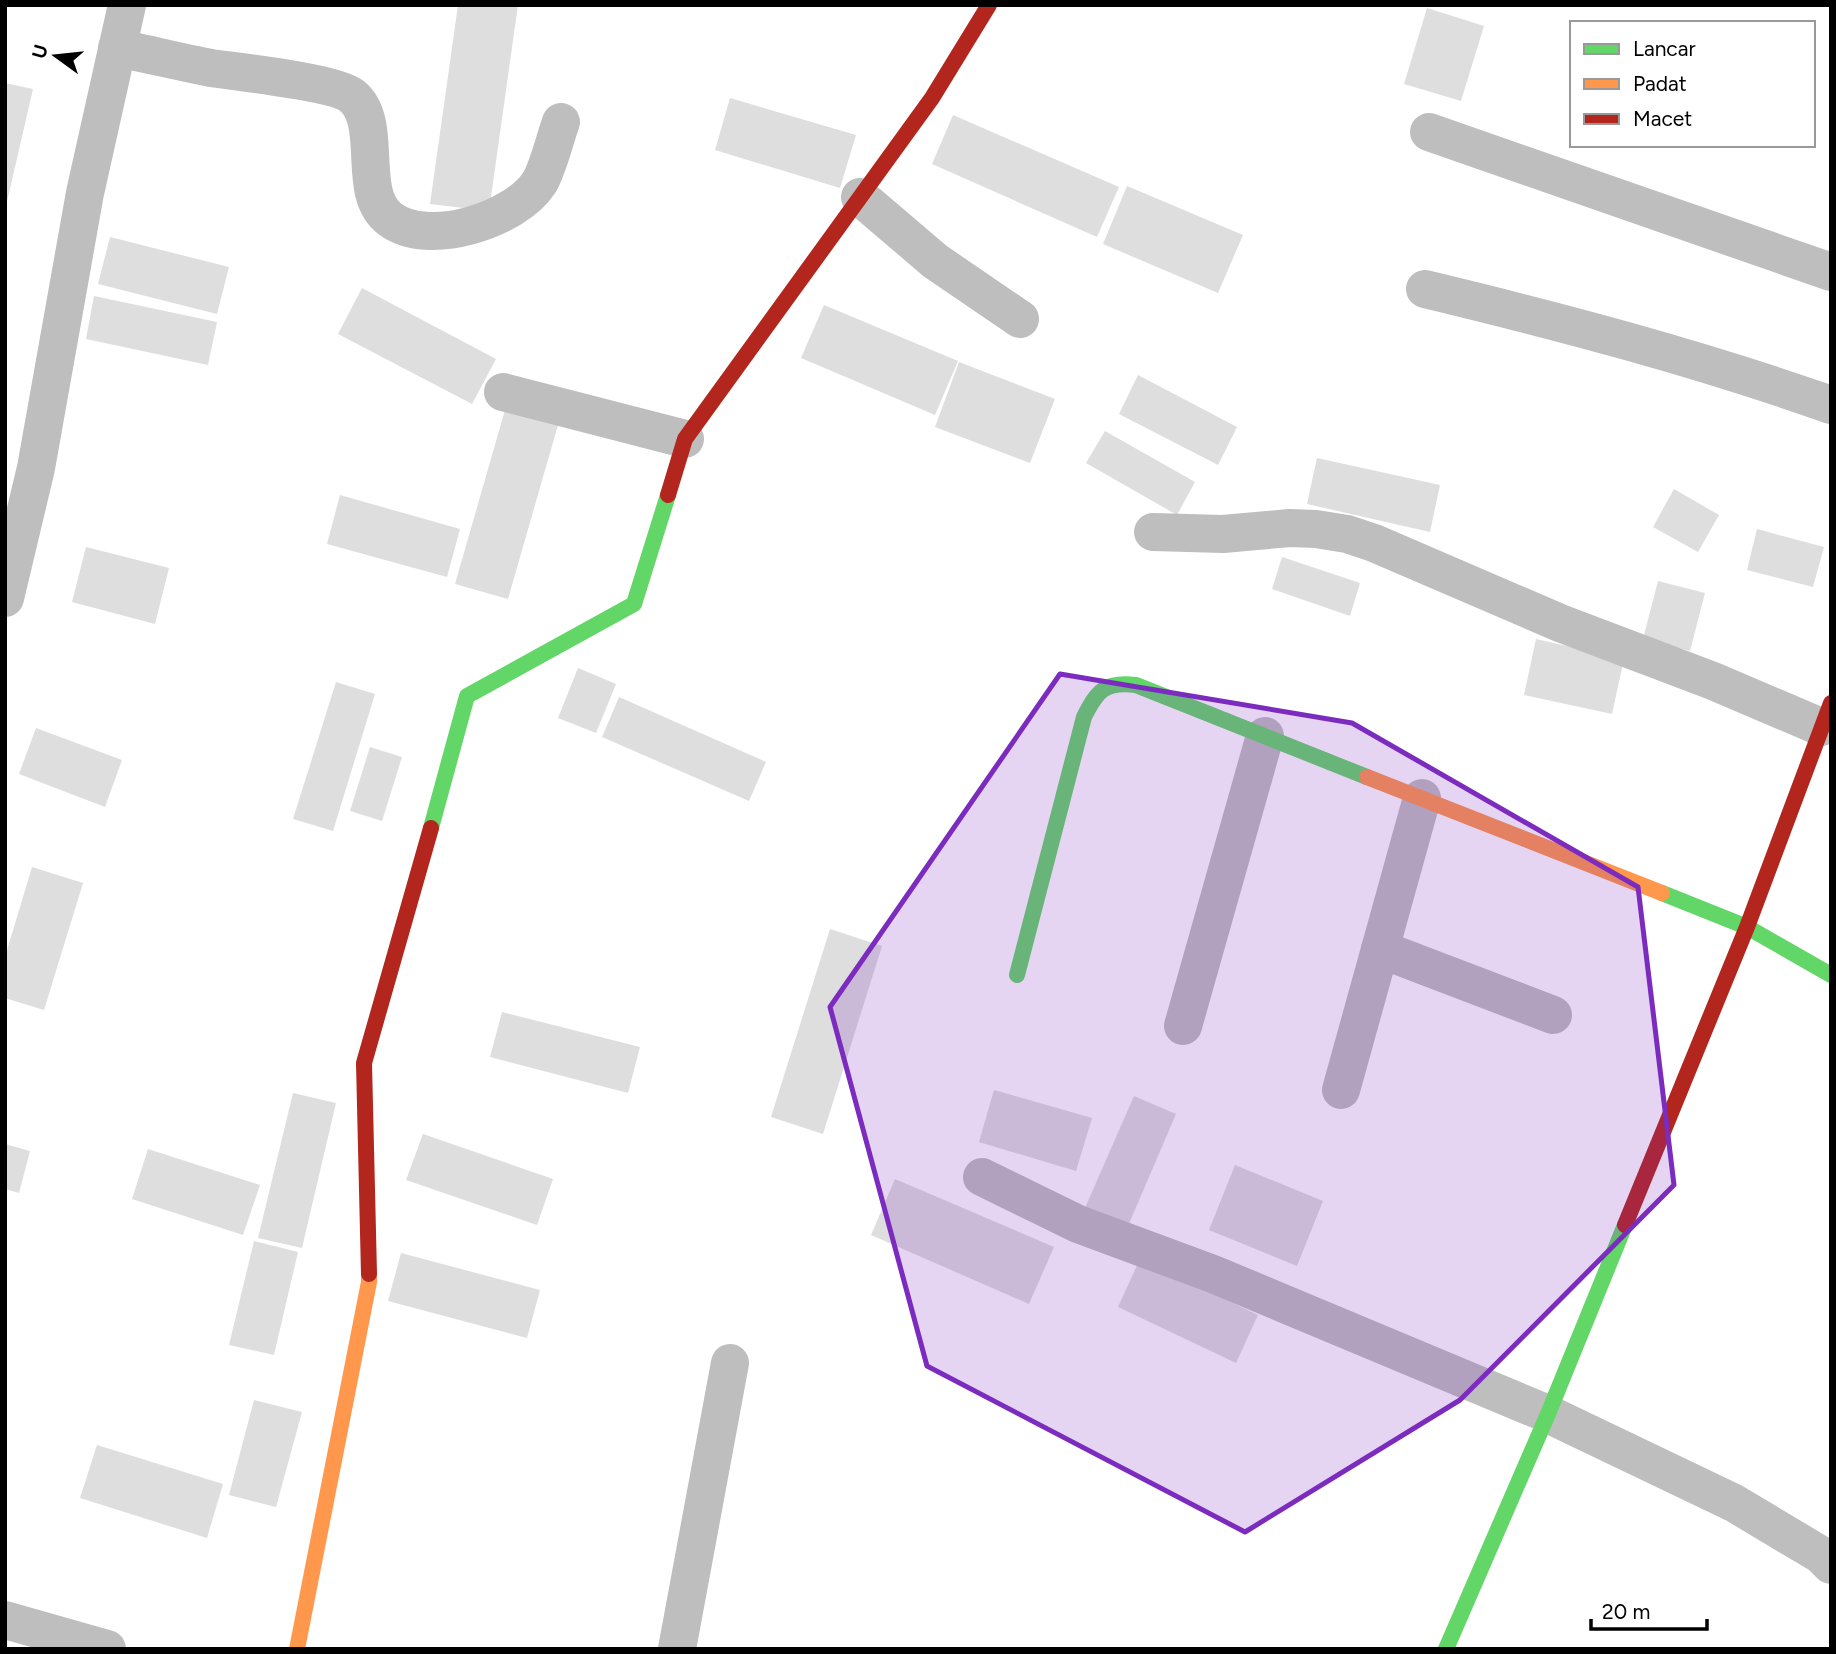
<svg xmlns="http://www.w3.org/2000/svg" width="1836" height="1654" font-family="Figtree,sans-serif">
<rect width="100%" height="100%" fill="#fff"/>
<!-- building -->
<g fill="#dedede">
<polygon points="458,5 518,5 489,211 430,204"/>
<polygon points="1427,8 1484,26 1461,101 1404,84"/>
<polygon points="5,83 33,89 6,206 5,206"/>
<polygon points="730,98 856,135 840,188 715,150"/>
<polygon points="953,115 1119,187 1097,237 932,164"/>
<polygon points="1127,186 1243,235 1218,293 1103,244"/>
<polygon points="110,237 229,267 217,314 98,284"/>
<polygon points="362,288 496,359 472,404 338,334"/>
<polygon points="94,296 217,322 208,365 86,339"/>
<polygon points="824,305 958,361 935,415 801,358"/>
<polygon points="959,362 1055,399 1030,463 935,427"/>
<polygon points="1138,375 1237,427 1218,465 1119,414"/>
<polygon points="505,410 558,425 508,599 455,584"/>
<polygon points="1105,431 1195,482 1177,515 1086,463"/>
<polygon points="1317,458 1440,485 1430,532 1307,504"/>
<polygon points="1674,489 1719,515 1698,552 1653,527"/>
<polygon points="340,495 460,529 447,577 327,544"/>
<polygon points="1757,529 1824,547 1813,587 1747,570"/>
<polygon points="86,547 169,568 155,624 72,602"/>
<polygon points="1282,557 1360,583 1350,616 1272,589"/>
<polygon points="1658,581 1705,593 1690,651 1643,639"/>
<polygon points="1536,639 1624,659 1612,714 1524,695"/>
<polygon points="578,668 616,684 596,733 558,718"/>
<polygon points="336,682 375,694 333,831 293,819"/>
<polygon points="619,697 766,762 749,801 602,737"/>
<polygon points="36,728 122,760 105,807 19,774"/>
<polygon points="370,747 402,757 382,821 350,811"/>
<polygon points="32,867 83,883 44,1010 5,998 5,957"/>
<polygon points="830,929 882,946 823,1134 771,1117"/>
<polygon points="502,1012 640,1047 628,1093 490,1057"/>
<polygon points="994,1090 1092,1118 1076,1171 979,1142"/>
<polygon points="293,1093 336,1103 302,1248 258,1238"/>
<polygon points="1134,1096 1176,1114 1128,1226 1085,1208"/>
<polygon points="423,1134 553,1179 537,1225 406,1180"/>
<polygon points="5,1144 30,1151 19,1193 5,1189"/>
<polygon points="148,1149 260,1185 243,1235 132,1199"/>
<polygon points="1235,1165 1323,1201 1297,1266 1209,1230"/>
<polygon points="895,1179 1054,1247 1029,1304 871,1235"/>
<polygon points="254,1241 298,1252 274,1355 229,1345"/>
<polygon points="401,1253 540,1290 527,1338 388,1301"/>
<polygon points="1140,1259 1258,1315 1236,1363 1118,1307"/>
<polygon points="254,1400 302,1412 276,1507 229,1495"/>
<polygon points="97,1445 223,1484 207,1538 80,1498"/>
</g>
<g fill="none" stroke-linecap="round" stroke-linejoin="round">
<!-- street -->
<g stroke="#bebebe" stroke-width="38">
<path d="M117,48C148,54 180,62 211,68C238,72 335,82 352,96C385,123 355,193 390,219C428,248 515,220 539,183C548,169 555,138 561,122"/>
<polyline points="1429,132 1831,272"/>
<polyline points="860,197 935,261 1020,319"/>
<path d="M1425,289C1562,322 1698,358 1831,405"/>
<polyline points="503,392 685,439"/>
<polyline points="1153,532 1223,534 1290,528 1316,529 1347,534 1374,543 1560,623 1713,681 1821,727"/>
<polyline points="5,598 36,468 85,193 127,5"/>
<polyline points="1380,949 1553,1015"/>
<polyline points="1183,1026 1265,736"/>
<polyline points="1341,1090 1422,798"/>
<polyline points="982,1177 1078,1224 1213,1274 1548,1414 1734,1503 1821,1555 1831,1565"/>
<polyline points="5,1620 107,1649"/>
<polyline points="677,1649 730,1363"/>
</g>
<!-- fast -->
<g stroke="#63d668" stroke-width="16">
<polyline points="431,828 467,696 634,604 668,495"/>
<polyline points="1662,893 1747,927 1831,975"/>
<path d="M1017,975L1084,717C1097,691 1105,681 1136,685L1367,777"/>
<polyline points="1446,1649 1548,1414 1625,1225"/>
</g>
<!-- slow -->
<g stroke="#ff974d" stroke-width="16">
<polyline points="1367,777 1662,893"/>
<polyline points="297,1649 369,1282 369,1274"/>
</g>
<!-- jam -->
<g stroke="#b3261e" stroke-width="16">
<polyline points="668,495 685,439 932,98 989,5"/>
<polyline points="1625,1225 1747,927 1831,703"/>
<polyline points="369,1274 364,1063 431,828"/>
</g>
</g>
<!-- marked area -->
<path fill="#7b2cbf" fill-opacity="0.2" stroke="#7b2cbf" stroke-width="5" stroke-linejoin="round" d="M1060,674L1352,723L1638,887L1674,1185L1460,1400L1245,1532L927,1366L830,1007Z"/>
<!-- border -->
<rect width="1836" height="1654" fill="none" stroke="#000000" stroke-width="14"/>
<!-- legend -->
<rect x="1570" y="21" width="245" height="126" fill="#ffffff" stroke="#999999" stroke-width="2"/>
<rect x="1584" y="44" width="35" height="10" fill="#63d668" stroke="#999999" stroke-width="2"/>
<text x="1633" y="56" font-size="21" fill="#000000">Lancar</text>
<rect x="1584" y="79" width="35" height="10" fill="#ff974d" stroke="#999999" stroke-width="2"/>
<text x="1633" y="91" font-size="21" fill="#000000">Padat</text>
<rect x="1584" y="114" width="35" height="10" fill="#b3261e" stroke="#999999" stroke-width="2"/>
<text x="1633" y="126" font-size="21" fill="#000000">Macet</text>
<!-- north arrow -->
<g transform="translate(56 56) rotate(285)" stroke="#ffffff" stroke-width="5" paint-order="stroke">
<path d="M0-5L12 26L0 18L-12 26Z" fill="#000000"/>
<text y="-10" font-size="19" font-weight="bold" text-anchor="middle" fill="#000000">U</text>
</g>
<!-- scale -->
<path d="M1591 1619v10h116v-10" fill="none" stroke="#000000" stroke-width="3.5"/>
<text x="1602" y="1619" font-size="21" fill="#000000" stroke="#ffffff" stroke-width="5" paint-order="stroke">20 m</text>
</svg>
